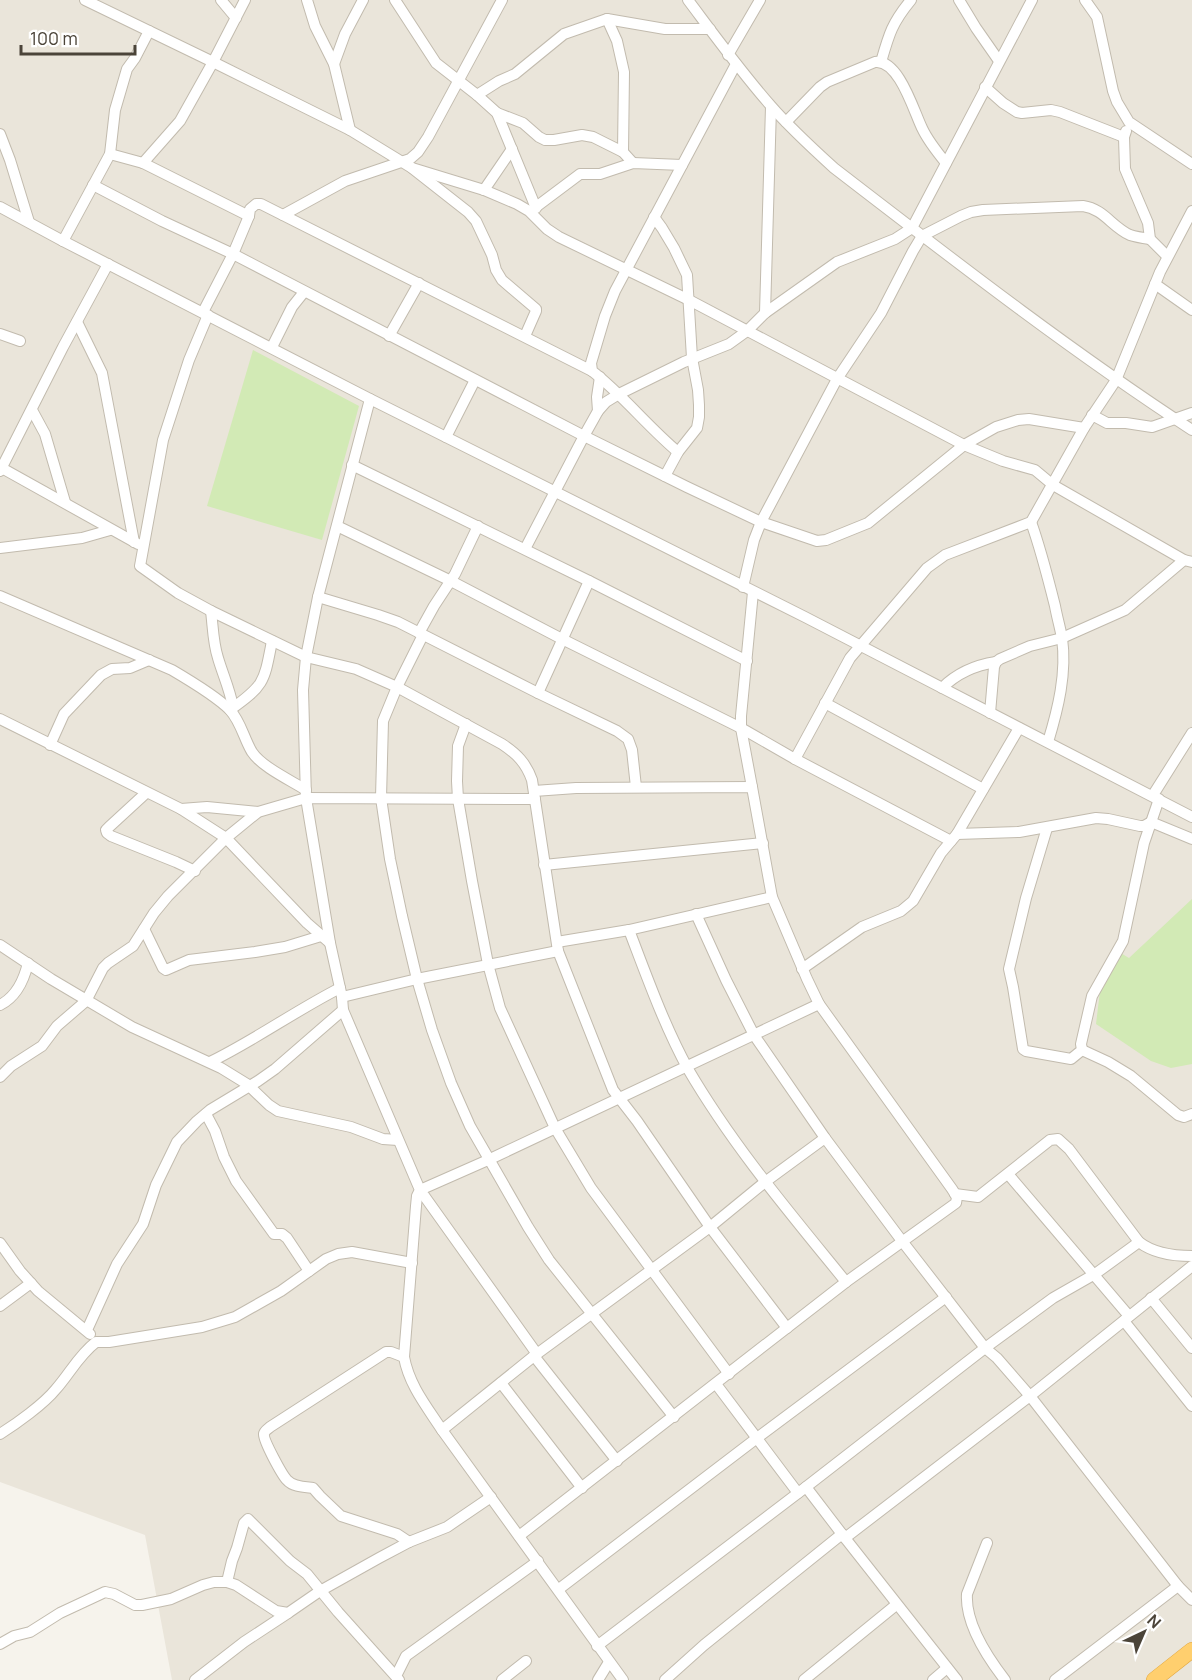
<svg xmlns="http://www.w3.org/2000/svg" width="1192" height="1680" font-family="Manrope,sans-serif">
<rect width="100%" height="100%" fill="#f6f3ec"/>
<!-- residential -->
<polygon fill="#eae5da" points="0,0 1192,0 1192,1680 172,1680 145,1535 0,1482"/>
<!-- green -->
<g fill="#d2eab5">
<polygon points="253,350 359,406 322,540 207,506"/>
<polygon points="1192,899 1192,1064 1171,1068 1151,1061 1096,1024 1100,991 1119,952 1129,958"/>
</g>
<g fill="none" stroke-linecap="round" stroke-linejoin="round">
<!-- minor casing -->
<g stroke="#c2bbae" stroke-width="12">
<g id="minor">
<polyline points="85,0 213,62 350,130 412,168 468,212 476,221 492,255 496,270 502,280 536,309 536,311 525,336"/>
<polyline points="221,0 236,18"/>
<polyline points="307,0 315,26 334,64 350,130"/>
<polyline points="395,0 436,63 477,95 497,113 536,208"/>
<path d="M688,0C715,36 741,72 771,106C790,128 812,148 834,168C951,258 1068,349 1192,430"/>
<polyline points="959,0 976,28 999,61"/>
<polyline points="1085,0 1097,17 1113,91 1117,102 1129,122 1192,164"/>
<polyline points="607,19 617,41 624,72 623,152"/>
<polyline points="728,55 760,0"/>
<path d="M881,62C889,34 892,23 911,0"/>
<polyline points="334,64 345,34 363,0"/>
<polyline points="985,87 1003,103 1017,112 1022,113 1051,110 1060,112 1124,137"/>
<polyline points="477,95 499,81 515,74 564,34 607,19 665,29 710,29"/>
<polyline points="497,113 523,123 539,137 545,140 554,140 582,135 593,137 623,152 633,163"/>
<path d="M786,122L820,87L827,82L875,62C899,59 914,112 922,128C928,141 937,152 946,163"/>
<polyline points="1126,131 1124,137 1125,169 1148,223 1150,239 1167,256"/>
<polyline points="0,134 10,160 29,222"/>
<polyline points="110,154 143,163 249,216"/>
<polyline points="143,163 180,121 213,62 245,0"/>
<polyline points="412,168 484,190 517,204 529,211 547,229 559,237 689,300 964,445 1003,461 1035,470 1053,485 1184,560 1192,562"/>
<polyline points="93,185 162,221 233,254 584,436 687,487 761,522 817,541 826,540 868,523 964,445 996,427 1018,420 1029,419 1084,428"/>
<polyline points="484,190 512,149"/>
<polyline points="0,207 63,241 370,399 805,617 1192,817"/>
<polyline points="532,210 580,174 600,174 633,163 682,165"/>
<polyline points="283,215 345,181 410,159 418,152 428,137 502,0"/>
<polyline points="654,217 662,228 674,248 687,275 692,358 698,390 699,405 699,417 697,428 678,452 665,476"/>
<polyline points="63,241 110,154 115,110 127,69 135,58 149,31"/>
<polyline points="1155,284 1192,310"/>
<polyline points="203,312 233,254 249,216 250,209 256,204 261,204 592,371"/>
<polyline points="765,313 771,107"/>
<path d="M208,315L189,360L163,440L140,566L178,593L211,611L306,657L356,669L397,687L502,744C517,754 526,763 532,780L558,951L613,1090L637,1121L710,1227L787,1328"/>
<polyline points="77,322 102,373 134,542"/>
<polyline points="0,334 20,341"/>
<polyline points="389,336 419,283"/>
<polyline points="272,347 292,307 304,292"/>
<path d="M370,399L318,597L306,657L303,690L306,798L330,943L342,997L343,1010L420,1190L417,1196L416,1206L404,1357C409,1385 427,1407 442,1430L623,1680"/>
<polyline points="32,410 45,434 65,502"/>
<polyline points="598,411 597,397 600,377"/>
<polyline points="1092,415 1107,423 1126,423 1152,427 1192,413"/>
<polyline points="446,437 475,380"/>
<path d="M678,452C648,427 623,395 592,371L591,363L605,316L615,291L736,64"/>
<polyline points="352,465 589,581 747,661"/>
<polyline points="0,467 138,544"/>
<polyline points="0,471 63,347 108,264"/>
<path d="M1031,522C1041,550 1048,578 1055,606C1057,617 1060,627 1062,638C1067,673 1058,709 1048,742"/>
<polyline points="337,526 451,581 562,639 741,728 795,759 951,841"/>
<polyline points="0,548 82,538 110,530"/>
<polyline points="525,549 584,436 598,411 606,402 619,394 684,362 729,344 747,331 765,313 837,262 895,239 912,228 1032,0"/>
<path d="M743,587L754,540L761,522L837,379L881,313L913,251L922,236L961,216L971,212L983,210L1083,206C1104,209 1112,227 1130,235C1136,237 1143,238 1150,239"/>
<path d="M0,596L172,670C189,680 216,696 230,710C241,722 244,739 252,752C262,767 290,780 306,790"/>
<polyline points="318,597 378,615 398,622 538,693 617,731 628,739 632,750 636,787"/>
<path d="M211,611C213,627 213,643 218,658C223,675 230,690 233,707"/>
<polyline points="419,633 434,606 455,574 478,526"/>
<polyline points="423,635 397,687 383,721 381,798 390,859 402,916 417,979 432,1030 451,1083 470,1126 528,1227 549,1260 674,1417"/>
<path d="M942,688C957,673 976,665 996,662"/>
<polyline points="538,693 589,581"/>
<polyline points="825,703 983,789"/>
<path d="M230,710C265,685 264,682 272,641"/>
<polyline points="990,713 994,667 996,662 1000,659 1030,646 1062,638 1125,610 1184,560"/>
<polyline points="0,719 181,809 226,838 307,923 330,943"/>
<polyline points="466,724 458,746 457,781 458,799 472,881 488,964 500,1008 555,1128 591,1188 729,1374"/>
<polyline points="50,745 64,714 101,675 112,669 130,668 149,660"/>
<polyline points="795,759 850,658 927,568 945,555 1031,522 1084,428 1116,380 1160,272 1192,211"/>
<polyline points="752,787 741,728 741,716 753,592"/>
<polyline points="146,793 109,827 106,830 107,833 111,836 176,862 195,871"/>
<polyline points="1153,795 1192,733"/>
<polyline points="181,809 207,807 258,812"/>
<polyline points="1047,828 1026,898 1009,969 1013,987 1023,1049 1026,1051 1071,1059 1082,1050 1081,1044 1092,996 1123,941 1144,843 1159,799"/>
<polyline points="957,834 1019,832 1096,818 1108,819 1140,826 1144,826 1151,822 1192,839"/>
<polyline points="544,865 763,843"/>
<polyline points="696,914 726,980 754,1035 825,1138 902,1241 985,1348 997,1358 1030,1396 1178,1586 1192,1600"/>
<polyline points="144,929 163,968 166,970 189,960 255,952 285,947 321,936"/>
<path d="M629,930C647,977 664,1025 688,1069C733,1146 790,1213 846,1282"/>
<polyline points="557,942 629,930 772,897"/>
<polyline points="0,945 51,979 132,1027 221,1068 247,1084 269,1105 278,1111 351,1127 383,1139 398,1140"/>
<polyline points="802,969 862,927 901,911 913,901 941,853 957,834 1019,728"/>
<polyline points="342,997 417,979 558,951"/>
<path d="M0,1005C16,997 24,980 28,963"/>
<polyline points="1082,1050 1108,1062 1131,1076 1178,1115 1184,1117 1192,1114"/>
<path d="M210,1062C255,1040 295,1011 340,988"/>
<polyline points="0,1077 11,1066 42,1046 57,1026 86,1001 103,968 108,963 133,946 154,913 168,896 226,838 258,812 306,798 535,799"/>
<polyline points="206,1114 215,1131 224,1157 236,1181 274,1234 282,1234 287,1238 309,1271"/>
<polyline points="1008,1174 1129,1316"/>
<path d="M955,1194L978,1197L1050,1140L1058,1139L1069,1149L1139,1242C1153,1253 1175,1256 1192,1256"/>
<polyline points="0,1243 20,1271 38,1291 90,1334"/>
<polyline points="1151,1298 1192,1348"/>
<polyline points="0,1306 31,1283"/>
<polyline points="1124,1321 1192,1406"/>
<polyline points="87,1330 117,1264 143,1224 156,1185 177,1142 197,1121 210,1110 258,1081 275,1069 343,1010"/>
<polyline points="537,1354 420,1190 488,1160 819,1004"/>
<polyline points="534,1356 617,1461"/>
<path d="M404,1357L391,1352H386L270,1427C268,1429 264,1431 264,1434C263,1440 282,1475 287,1480C293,1487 305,1487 313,1488L320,1496L341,1516L397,1534L409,1542"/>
<polyline points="501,1383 582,1488"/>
<polyline points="716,1384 798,1493"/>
<polyline points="442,1430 534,1356 710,1227 765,1182 825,1138"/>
<path d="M0,1434C16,1424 44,1404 56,1389C70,1373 79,1355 96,1342H109L202,1327L235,1317L281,1291L326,1259L338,1254L352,1252L412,1263"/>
<polyline points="806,1487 845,1538 1030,1396 1192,1266"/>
<polyline points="519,1536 846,1282 956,1203 957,1197 952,1189 819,1004 807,979 772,897 752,787 576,788 534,791"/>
<polyline points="845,1538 957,1680"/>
<path d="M987,1543L967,1594C965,1623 988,1658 1005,1680"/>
<polyline points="227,1582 232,1561 237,1548 244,1523 248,1519 290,1561 307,1574 338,1612 399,1680"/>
<polyline points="559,1589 757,1438 946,1297"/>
<polyline points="0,1644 14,1636 30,1632 60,1613 105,1592 114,1594 135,1605 142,1605 171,1599 203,1585 214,1582 227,1582 236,1585 276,1611 288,1613 320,1591 379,1558 409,1542 447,1527 491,1497"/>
<polyline points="597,1646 806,1487 985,1348 1053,1298 1095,1274 1139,1242"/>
<polyline points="396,1676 406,1656 538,1561"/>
<polyline points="195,1680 244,1642 288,1613"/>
<polyline points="502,1680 526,1661"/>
<polyline points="598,1680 609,1662"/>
<polyline points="665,1680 704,1645 842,1534"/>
<polyline points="804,1680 896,1605"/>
<polyline points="933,1680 947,1668"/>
<polyline points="1055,1680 1178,1586"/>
</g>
</g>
<!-- highway casing -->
<g stroke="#e0a43c" stroke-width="16">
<polyline id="highway" points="1154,1680 1192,1650"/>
</g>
<!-- minor -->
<use href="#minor" stroke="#fff" stroke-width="10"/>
<!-- highway -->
<use href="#highway" stroke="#ffcf6e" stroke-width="15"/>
</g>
<!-- north arrow -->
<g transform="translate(1144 1632) rotate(44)" stroke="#ffffff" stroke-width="4.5" paint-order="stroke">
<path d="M0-4.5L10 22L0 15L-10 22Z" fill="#4b4439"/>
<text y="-9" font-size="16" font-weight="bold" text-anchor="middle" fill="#4b4439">N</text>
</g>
<!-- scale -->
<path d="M21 45v9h114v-9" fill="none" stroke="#4b4439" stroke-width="3"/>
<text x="30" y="45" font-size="18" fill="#4b4439" stroke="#ffffff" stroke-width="4.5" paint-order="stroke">100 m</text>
</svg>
